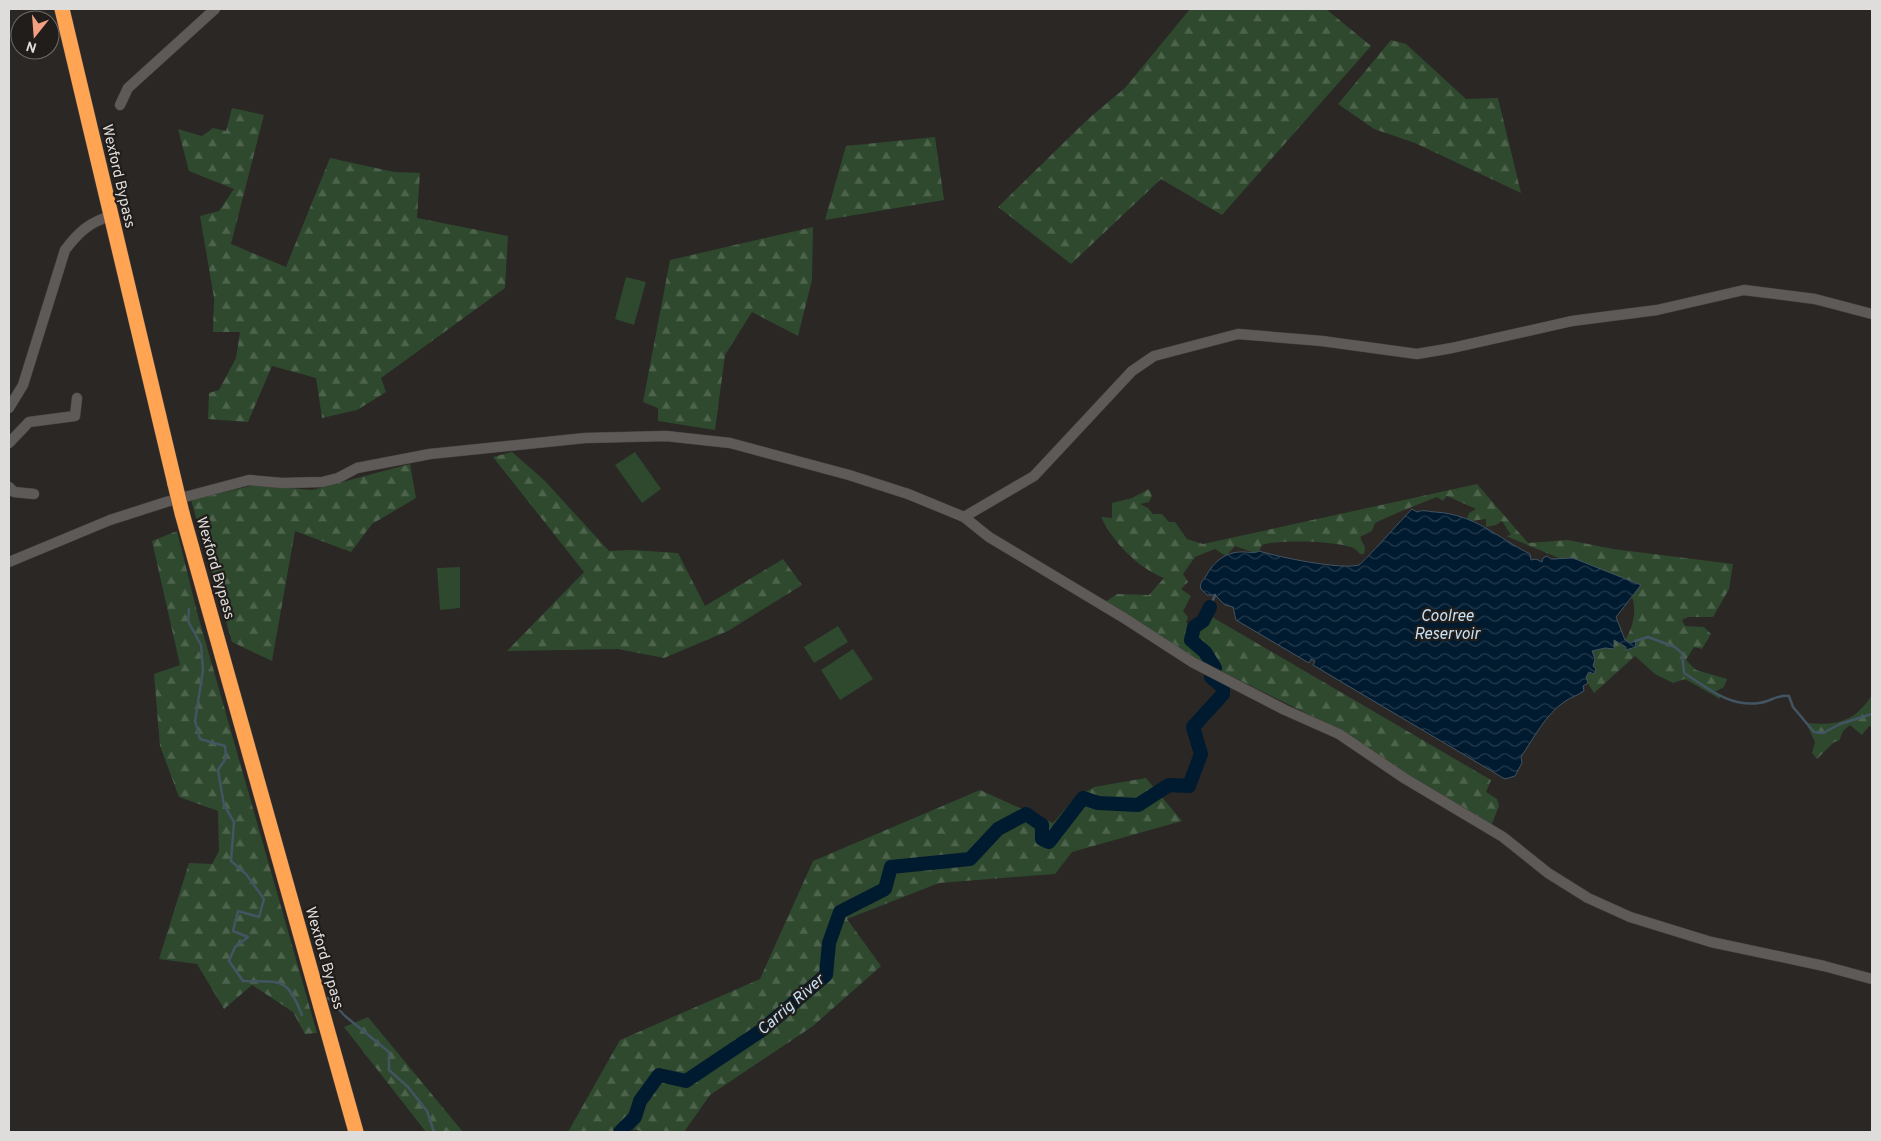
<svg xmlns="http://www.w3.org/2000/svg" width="1881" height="1141" font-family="Overpass,sans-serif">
<defs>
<pattern id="forest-firs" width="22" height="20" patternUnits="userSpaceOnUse" patternTransform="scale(1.25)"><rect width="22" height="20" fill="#2f492e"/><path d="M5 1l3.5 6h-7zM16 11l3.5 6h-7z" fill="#4d634c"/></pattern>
<pattern id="water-waves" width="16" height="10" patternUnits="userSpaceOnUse" patternTransform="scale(1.25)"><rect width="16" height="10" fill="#001a2f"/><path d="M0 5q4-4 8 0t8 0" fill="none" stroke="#253b4d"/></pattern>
</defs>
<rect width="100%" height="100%" fill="#2a2725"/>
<!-- forest -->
<g fill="url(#forest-firs)">
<polygon points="1190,9 1326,9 1371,46 1222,215 1161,179 1071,264 998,207 1088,119 1125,88"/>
<polygon points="1391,40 1406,44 1466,99 1498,98 1521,193 1415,143 1374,129 1338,104"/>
<polygon points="232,108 264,115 231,244 286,267 330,158 394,172 420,173 417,218 508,236 505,288 381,378 386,392 357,410 322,418 316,378 272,366 248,422 208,419 209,393 219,390 236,358 240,332 213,332 214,298 200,216 219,211 234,189 189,171 178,129 202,136 213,128 226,131"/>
<polygon points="935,137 944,200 825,220 846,146"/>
<polygon points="813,227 812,280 798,336 752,312 725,355 715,430 658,421 658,408 643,402 670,260"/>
<polygon points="512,452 544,480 609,551 632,550 678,553 705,606 783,559 802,585 728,631 664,658 618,649 507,651 584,572 493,457"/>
<polygon points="410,464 416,498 372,524 351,552 295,531 272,661 232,642 191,500 255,485 312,490"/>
<path d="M1477,484L1528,543L1568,540L1613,549L1733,564L1729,589L1713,617H1688L1682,620L1685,626L1704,627L1711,634L1702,649L1694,647L1686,660L1696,670L1727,679L1724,687L1715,692L1720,695V699L1685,679L1673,683L1655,674L1635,656L1594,693L1585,679L1589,672L1593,674L1596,669L1592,666L1595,659L1592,651L1605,648L1613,649L1614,640L1624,646L1627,650L1636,647V644L1625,640C1633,628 1637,610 1632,597L1640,585L1573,558L1561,559L1506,536L1511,535L1502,521L1496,525L1486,527V519L1471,521L1467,518L1469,513L1476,509L1447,496L1443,501L1437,497C1416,505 1396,513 1375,523L1372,531L1360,537L1365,548L1364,554H1360C1357,551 1355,548 1351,547C1334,541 1278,539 1262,545L1259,551L1255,553L1235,546L1226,556L1215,549L1195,557L1183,574L1188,582L1181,589L1191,596L1183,611L1188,617L1186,623L1194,626L1203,621L1207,614L1491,780L1486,792L1497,799L1499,806L1491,826L1406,774L1340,730L1195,658L1105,602L1117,594L1149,595L1164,578C1138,568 1113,542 1101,517L1112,518V503L1132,498L1149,489L1152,496L1149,502L1140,504L1148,508L1153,514H1162L1169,522H1175L1187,539L1203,544Z"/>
<polygon points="177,531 197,612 317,1033 305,1034 293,1012 252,985 224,1009 197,964 159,959 189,863 212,864 219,851 218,811 179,797 160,746 154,674 180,665 152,541"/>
<path d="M1872,695V727L1869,726L1862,735L1850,725L1843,731L1839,741L1834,742L1817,759L1812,753L1815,742L1806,723C1836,726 1855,722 1872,695Z"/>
<polygon points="1146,778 1182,821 1072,852 1055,874 939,883 847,919 881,966 813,1026 710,1095 684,1132 645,1132 633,1129 631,1132 568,1132 620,1040 760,979 813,861 980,790 1053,823 1073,800 1094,787"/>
<polygon points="368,1017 463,1132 426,1132 344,1027"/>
</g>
<!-- pitch -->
<g fill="#2f492e">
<polygon points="626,277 646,282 634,325 615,319"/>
<polygon points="635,452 661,489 642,503 615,465"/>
<polygon points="460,567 460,608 440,610 437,568"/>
<polygon points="838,626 848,642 814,663 804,647"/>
<polygon points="853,649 873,679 840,700 821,670"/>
</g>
<!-- water -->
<path fill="url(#water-waves)" stroke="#435463" d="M1412,509L1417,512C1424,509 1428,512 1436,512C1476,515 1496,537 1530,554L1531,560L1536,559L1542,562L1543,558L1547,556L1551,559L1573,558L1641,585L1616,617L1625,640L1631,643L1635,641L1636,647L1626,650V647L1614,640V649L1605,648L1592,651L1595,659L1593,666L1596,669L1594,674L1589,672L1586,677L1588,683L1583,686L1584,691C1577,696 1571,697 1564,702C1546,714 1533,739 1521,757L1522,763L1515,776L1505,779L1313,665L1315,661L1311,659L1309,663L1236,620L1233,607L1225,605L1215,595H1207L1201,589C1199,583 1203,581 1206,576C1214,561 1227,551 1244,552C1250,552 1254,554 1259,551C1278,557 1341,570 1359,565C1363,563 1404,517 1412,509Z"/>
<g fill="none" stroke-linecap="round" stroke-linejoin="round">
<!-- stream -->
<g stroke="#435463" stroke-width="2.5">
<polyline points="1210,607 1215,595"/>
<path d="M189,609L188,621L201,645L203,670L195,721L200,739L225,746L226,758L218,770L224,805L234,822L231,861L246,874L264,899L259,917L238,911L233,931L248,937L235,947L229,961L243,981C282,982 287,977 302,1015"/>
<path d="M1635,641L1648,637L1675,647L1682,653L1684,673C1708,688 1729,707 1759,703C1770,702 1778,694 1789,696L1793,707L1814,732L1823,733L1840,724L1872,714"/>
<polyline points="328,998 345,1016 389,1052 389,1070 408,1087 427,1111 434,1132"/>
</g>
<!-- river -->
<g stroke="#001a2f" stroke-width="14">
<polyline points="1210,607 1203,621 1194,627 1191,640 1205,652 1215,668"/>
<polyline points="620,1132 635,1117 640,1101 659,1075 686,1081 762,1030 826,975 829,943 840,912 885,889 891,867 970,859 998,829 1026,814 1042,825 1042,839 1049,842 1083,798 1098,803 1138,805 1169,785 1189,786 1201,754 1193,727 1223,694 1223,687 1211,677"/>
</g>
<!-- minor casing -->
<g stroke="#474544" stroke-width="11">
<g id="minor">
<polyline points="120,105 128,88 215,9"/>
<path d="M9,408L23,385L65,250C78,233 89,222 111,216"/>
<polyline points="9,443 29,422 75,416 77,398"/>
<polyline points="9,487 14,492 34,494"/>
<polyline points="964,517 1034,476 1132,371 1154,356 1238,334 1322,341 1417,354 1452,348 1572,321 1657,310 1744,290 1815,299 1872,314"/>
<polyline points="9,562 110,520 166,502 249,480 282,483 322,482 338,478 357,468 430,454 585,438 666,436 730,443 849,475 908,494 964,517 989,537 1124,618 1192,662 1285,710 1339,734 1404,778 1503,837 1548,873 1588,898 1630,917 1711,942 1824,966 1872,979"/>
</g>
</g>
<!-- highway casing -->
<g stroke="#474544" stroke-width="16">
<g id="highway">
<polyline points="62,9 175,484"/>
<polyline points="182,513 356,1132"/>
</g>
</g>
<!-- minor -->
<use href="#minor" stroke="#5e5a58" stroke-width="10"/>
<!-- highway -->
<use href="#highway" stroke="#ffa453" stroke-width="15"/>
<!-- highway-bridge casing -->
<g stroke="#474544" stroke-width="16" stroke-linecap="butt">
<polyline id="highway-bridge" points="175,484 182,513"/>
</g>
<!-- highway-bridge -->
<use href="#highway-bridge" stroke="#ffa453" stroke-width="15"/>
</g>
<g text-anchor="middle" stroke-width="4.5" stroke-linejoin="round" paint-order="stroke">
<!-- street labels -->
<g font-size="15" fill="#dfdddc" stroke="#201d1b">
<text transform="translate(119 176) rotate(77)" y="5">Wexford Bypass</text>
<text transform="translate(216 568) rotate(74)" y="5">Wexford Bypass</text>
<text transform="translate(325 958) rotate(74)" y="5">Wexford Bypass</text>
</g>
<!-- water labels -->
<g font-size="16" font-style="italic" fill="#c7e1f6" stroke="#201d1b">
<text x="1447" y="621">Coolree<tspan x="1447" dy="18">Reservoir</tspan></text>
<text transform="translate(790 1004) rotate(-41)" y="6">Carrig River</text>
</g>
</g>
<!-- border -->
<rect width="1881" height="1141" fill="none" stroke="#dfdddc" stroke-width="20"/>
<!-- north arrow -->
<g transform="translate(35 35) rotate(197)"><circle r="24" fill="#201d1b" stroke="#6c6a68"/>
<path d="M0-4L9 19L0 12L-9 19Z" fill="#f2a081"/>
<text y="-8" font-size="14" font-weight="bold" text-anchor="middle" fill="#dfdddc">N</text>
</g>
</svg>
